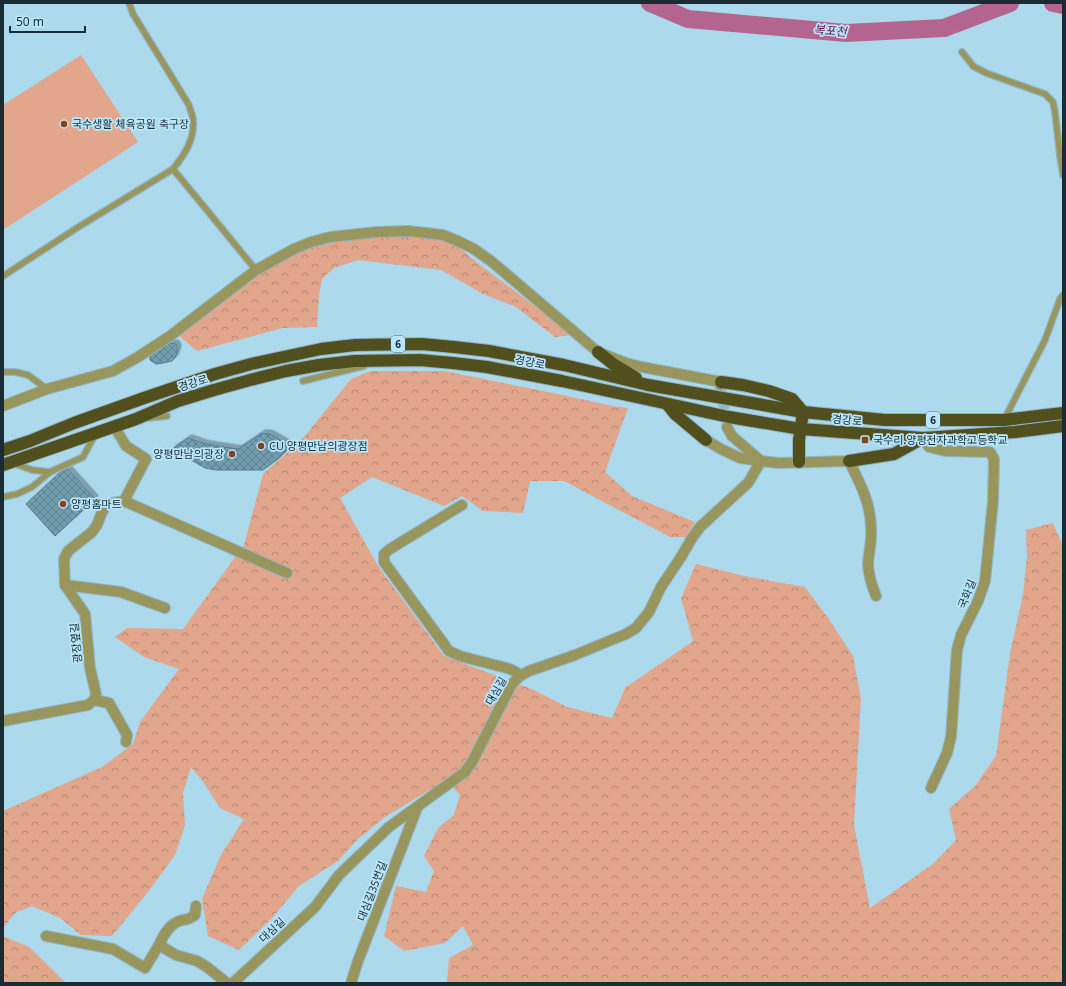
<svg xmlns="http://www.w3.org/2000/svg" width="1066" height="986" font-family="'Noto Sans','Noto Sans KR',sans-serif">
<defs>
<pattern id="forest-crowns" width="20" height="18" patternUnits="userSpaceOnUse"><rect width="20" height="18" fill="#e1a68b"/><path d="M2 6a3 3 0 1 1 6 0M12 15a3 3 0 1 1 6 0" fill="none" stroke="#b68772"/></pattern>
<pattern id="building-cross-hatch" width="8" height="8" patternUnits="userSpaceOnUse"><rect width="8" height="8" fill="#729daf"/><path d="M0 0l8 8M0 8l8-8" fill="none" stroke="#5d808f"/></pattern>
<filter id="shadow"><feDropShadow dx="3.5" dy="-3.5" stdDeviation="0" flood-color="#0004"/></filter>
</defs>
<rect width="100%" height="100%" fill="#add9ed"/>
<!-- green -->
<polygon fill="#e1a68b" points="81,55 138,142 3,230 3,105"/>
<!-- forest -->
<g fill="url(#forest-crowns)">
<polygon points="375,234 443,238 458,246 476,262 573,335 555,337 516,307 483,294 441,270 358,260 334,268 322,279 319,295 317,327 283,328 197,351 171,329 246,278 291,254 341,239"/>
<polygon points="371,371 444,371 553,393 613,406 628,408 605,472 632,496 695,522 686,537 670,537 564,481 530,481 523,513 483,511 462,496 444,506 372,477 340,498 378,566 444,656 534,690 567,707 612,718 625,688 693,641 681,598 696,564 744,576 805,587 828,618 853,656 861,699 854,825 870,908 933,864 956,840 949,809 975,786 996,756 1010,654 1023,595 1027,556 1026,530 1053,523 1063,546 1063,983 447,983 449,958 473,945 463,926 445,943 404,951 384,936 396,886 426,892 434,871 424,856 438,828 454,815 460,795 446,780 385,817 357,840 338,861 299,886 272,918 239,950 208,936 202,899 221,855 244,819 220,808 202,780 191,767 183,793 185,825 175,855 148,892 112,936 81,935 60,918 32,906 15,913 3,928 3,811 102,767 133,744 140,722 179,669 144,657 115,637 127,628 183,629 244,545 263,474 305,436 351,379"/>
<polygon points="3,936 29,947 66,983 3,983"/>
</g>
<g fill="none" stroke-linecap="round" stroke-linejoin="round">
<!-- river -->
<g stroke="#b36590" stroke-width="18">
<polyline points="650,3 688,19 846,33 944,28 1010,3"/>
<polyline points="1053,3 1063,5"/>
</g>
</g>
<!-- building -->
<g fill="url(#building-cross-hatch)" stroke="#527c8d" filter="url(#shadow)">
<polygon points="170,343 176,344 178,349 175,358 172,361 163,363 156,364 150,360 150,355 161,347"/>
<polygon points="262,433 270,434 291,446 278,459 263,470 216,470 205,468 172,449 188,438 206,444 238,449"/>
<polygon points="66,467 95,499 55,536 26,504"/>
</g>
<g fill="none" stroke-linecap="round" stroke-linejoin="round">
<!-- street-tunnel -->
<polyline stroke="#90b6c8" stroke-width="10" stroke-dasharray="10 5" stroke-linecap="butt" points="720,385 727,423"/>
<!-- lane casing -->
<g stroke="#90b6c8" stroke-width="8">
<g id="lane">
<path d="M129,3L133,14L189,105C190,110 193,115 193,120C195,139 185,154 173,169"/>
<polyline points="962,52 973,66 986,73 1045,94 1053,102 1055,112 1060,156 1063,175"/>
<polyline points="3,276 80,226 173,169 256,270"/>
<polyline points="3,372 15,372 28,375 47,389"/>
<polyline points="303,381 364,366"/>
<polyline points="148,418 167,416"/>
<polyline points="1004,420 1045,340 1060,299 1063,295"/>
<polyline points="13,463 32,470 50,472 83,457 95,435"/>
<polyline points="3,497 17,494 32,487 50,472"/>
</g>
</g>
<!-- street casing -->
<g stroke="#90b6c8" stroke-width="12">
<g id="street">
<polyline points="3,406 47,389 113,371 138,357 170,336 256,270 294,249 311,242 330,237 377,232 408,231 427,233 443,235 458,241 474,249 491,261 598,352 626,363 642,367 721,382 720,385"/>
<polyline points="727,427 732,436 761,461"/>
<polyline points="923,438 929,447 945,451 990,452 994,459 993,501 985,581 978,601 961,635 957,650 951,737 947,753 931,788"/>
<path d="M706,440L721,449L740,458L761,461L779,463L849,461C860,483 871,503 871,529C872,540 869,551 868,563C868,574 872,586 876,596"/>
<polyline points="124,501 287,573"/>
<polyline points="462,505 390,549 384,554 384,562 449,651 460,656 510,669 516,672 520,676"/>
<polyline points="65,585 121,592 165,608"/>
<polyline points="94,700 109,703 127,735 126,742"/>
<polyline points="3,721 88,705 94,700 96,694 90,668 85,614 65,585 64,559 68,551 92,532 97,525 102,512 107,504 124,501 146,459 126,446 114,426"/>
<polyline points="46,936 113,949 145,968 159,945 176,955 197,961 207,967 227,983"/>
<path d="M159,945C163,936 168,926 177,922C185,918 186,922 195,915L196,906"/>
<polyline points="233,983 315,907 339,875 389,827 465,772 472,762 512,684 520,676 529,671 575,655 626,634 636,628 649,612 661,587 681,557 692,538 700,527 748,483 761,461"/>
<polyline points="351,983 358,961 417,808"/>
</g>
</g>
<!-- highway casing -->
<g stroke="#90b6c8" stroke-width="14">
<g id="highway">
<polyline points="598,352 613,364 636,378"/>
<polyline points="721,382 743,385 769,391 792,399 803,412 799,440 799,462"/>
<polyline points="667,404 675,414 706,440"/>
<polyline points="3,450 30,441 74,423 144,398 215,374 251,364 288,356 321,349 355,345 422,344 454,347 489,351 564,365 648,385 803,412 885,420 1004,420 1063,413"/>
<polyline points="849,461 894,454 923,438"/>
<polyline points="3,465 136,419 178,401 214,390 250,380 286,371 319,365 354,361 420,360 453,363 487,367 562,381 729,417 801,429 923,438 1015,432 1063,426"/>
</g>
</g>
<!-- lane -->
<use href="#lane" stroke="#99965d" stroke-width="5.5"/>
<!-- street -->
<use href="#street" stroke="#99965d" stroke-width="10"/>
<!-- highway -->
<use href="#highway" stroke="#524f1e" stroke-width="12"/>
</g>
<!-- markers -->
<g fill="#86401a" stroke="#b9e6fa" stroke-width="1.5">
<circle cx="64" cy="124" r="4"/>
<rect x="861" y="436" width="8" height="8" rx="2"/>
<circle cx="261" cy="446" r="4"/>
<circle cx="232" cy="454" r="4"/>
<circle cx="63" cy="504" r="4"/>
</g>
<g text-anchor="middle" stroke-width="3.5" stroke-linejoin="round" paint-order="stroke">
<!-- shield labels -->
<g fill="#b9e6fa" stroke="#4a636f" stroke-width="1">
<rect x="391" y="336" width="14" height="16" rx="3"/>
<rect x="926" y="412" width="14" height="16" rx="3"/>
</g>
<g font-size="10" font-weight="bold" fill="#1a2b33">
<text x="398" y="348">6</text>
<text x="933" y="424">6</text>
</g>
<!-- poi labels -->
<g font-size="11" fill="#1a2b33" stroke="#b9e6fa" text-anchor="start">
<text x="72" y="128">국수생활 체육공원 축구장</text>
<text x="873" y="444">국수리.양평전자과학고등학교</text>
<text x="269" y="450">CU 양평만남의광장점</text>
<text x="224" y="458" text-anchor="end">양평만남의광장</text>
<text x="71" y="508">양평홈마트</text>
</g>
<!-- street labels -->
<g font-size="11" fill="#1a2b33" stroke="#b9e6fa">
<text transform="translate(530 362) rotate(11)" y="4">경강로</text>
<text transform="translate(193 383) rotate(-17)" y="4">경강로</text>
<text transform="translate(847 420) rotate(5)" y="4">경강로</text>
<text transform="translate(967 594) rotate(-68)" y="4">국화길</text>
<text transform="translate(76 643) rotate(-96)" y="4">광장옆길</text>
<text transform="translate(496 691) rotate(-60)" y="4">대심길</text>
<text transform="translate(372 891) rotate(-69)" y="4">대심길35번길</text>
<text transform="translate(272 930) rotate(-43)" y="4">대심길</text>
</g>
<!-- water labels -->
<g font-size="12" font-style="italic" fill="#710f50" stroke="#b9e6fa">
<text transform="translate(830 31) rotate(4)" y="4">복포천</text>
</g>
</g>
<!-- border -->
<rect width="1066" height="986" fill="none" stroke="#1a2b33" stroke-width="8"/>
<!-- scale -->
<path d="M10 26v6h75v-6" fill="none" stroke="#1a2b33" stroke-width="2"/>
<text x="16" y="26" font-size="12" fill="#1a2b33" stroke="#b9e6fa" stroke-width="3" paint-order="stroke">50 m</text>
</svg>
